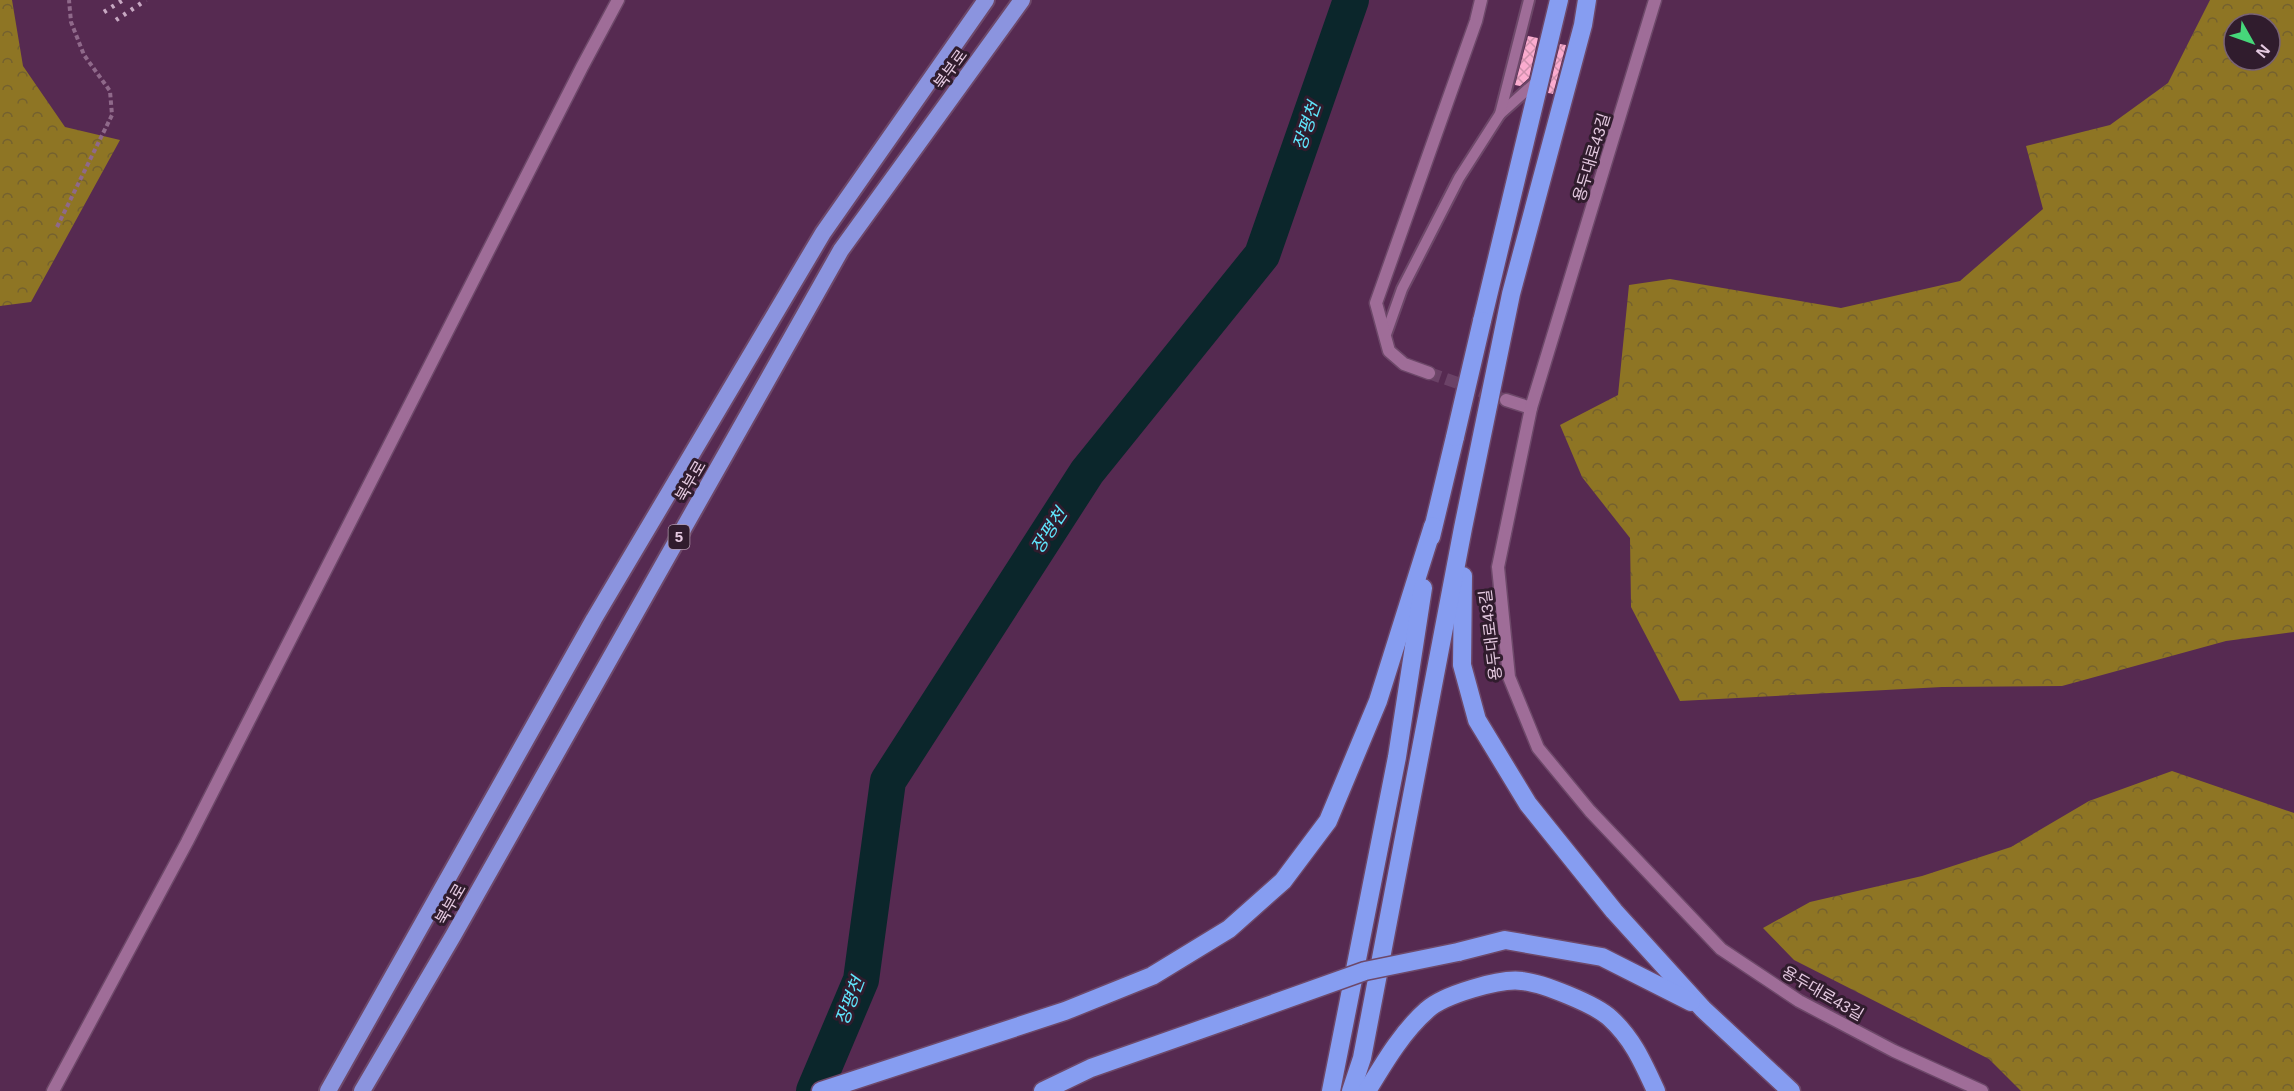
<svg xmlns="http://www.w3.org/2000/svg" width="2294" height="1091" font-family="Arial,'Noto Sans KR',sans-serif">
<defs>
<pattern id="forest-crowns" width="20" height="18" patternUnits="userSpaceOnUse" patternTransform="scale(1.5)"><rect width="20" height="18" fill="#8e7524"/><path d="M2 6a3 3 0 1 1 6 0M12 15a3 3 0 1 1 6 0" fill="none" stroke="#74612f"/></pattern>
<pattern id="building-cross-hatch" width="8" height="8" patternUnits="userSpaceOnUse" patternTransform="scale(1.5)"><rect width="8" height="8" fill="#fbaccf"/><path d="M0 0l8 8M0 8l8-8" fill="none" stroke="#ce90ac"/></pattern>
</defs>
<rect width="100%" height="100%" fill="#562a51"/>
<!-- forest -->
<g fill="url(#forest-crowns)" fill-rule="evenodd">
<polygon points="0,0 12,0 23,66 65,127 120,140 31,302 0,306"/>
<path d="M2210,0H2294V632L2226,641L2062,686L1942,687L1680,701L1631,607L1630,538L1582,477L1560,425L1618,395L1629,285L1670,279L1841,308L1960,281L2043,209L2026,146L2110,125L2168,83ZM2234,24H2270V60H2234Z"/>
<polygon points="2172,771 2294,813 2294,1091 2021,1091 1989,1059 1794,960 1763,928 1810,902 1922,876 2011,847 2089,801"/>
</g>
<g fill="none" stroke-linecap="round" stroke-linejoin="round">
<!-- river -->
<polyline stroke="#0b262b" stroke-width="36" points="814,1091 861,980 888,781 1087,472 1262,255 1351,0"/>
</g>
<!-- building -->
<g fill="url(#building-cross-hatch)">
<polygon points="1528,36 1538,38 1529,78 1520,86 1515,85"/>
<polygon points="1560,44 1566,45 1553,94 1548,93"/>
</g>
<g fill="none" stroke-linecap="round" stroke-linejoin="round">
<!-- minor-tunnel -->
<polyline stroke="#6b4267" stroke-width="12" stroke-dasharray="12 6" stroke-linecap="butt" points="1429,373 1506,400"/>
<!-- service casing -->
<g stroke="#6d4869" stroke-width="14">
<g id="service">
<polyline points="1500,114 1537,81"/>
<polyline points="1385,337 1402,289 1459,178 1500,114 1529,0"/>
</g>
</g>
<!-- minor casing -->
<g stroke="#6d4869" stroke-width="15">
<g id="minor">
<polyline points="1429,373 1404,364 1389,351 1376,303 1476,21 1481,0"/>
<polyline points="1506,400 1531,408"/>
<polyline points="53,1091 187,842 582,67 618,0"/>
</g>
</g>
<!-- tertiary casing -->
<g stroke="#6d4869" stroke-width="15">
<polyline id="tertiary" points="1655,0 1531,408 1498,567 1509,677 1538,748 1590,811 1721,949 1799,1001 1894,1051 1982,1091"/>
</g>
<!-- trunk casing -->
<g stroke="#6d4869" stroke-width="20">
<g id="trunk">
<polyline points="328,1091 594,619 823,233 986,0"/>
<polyline points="362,1091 453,936 841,250 1022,0"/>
</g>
</g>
<!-- motorway casing -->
<g stroke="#6d4869" stroke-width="21">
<g id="motorway">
<polyline points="1482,321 1559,0"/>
<polyline points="1431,537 1455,437"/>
<polyline points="1463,576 1462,665 1477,720 1528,804 1614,911 1703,1009 1791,1091"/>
<polyline points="1458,952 1505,940 1602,957 1691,1002"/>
<polyline points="821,1091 1065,1011 1152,976 1229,929 1283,881 1328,821 1378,701 1433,526"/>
<polyline points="1043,1091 1091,1068 1239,1016"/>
<polyline points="1331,1091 1397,757 1423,588"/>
<polyline points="1351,1091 1362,1058 1463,528 1511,294 1583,25 1587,0"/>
<path d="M1367,1091C1384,1063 1402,1032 1427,1010C1443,995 1500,978 1522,981C1542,983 1595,1004 1610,1018C1633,1039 1643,1063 1656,1091"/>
</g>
</g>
<!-- path -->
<polyline stroke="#8f698a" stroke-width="4" stroke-dasharray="4.5 3" stroke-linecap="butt" points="57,227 112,115 110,91 84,55 71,22 69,0"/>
<!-- service -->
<use href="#service" stroke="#9f6d98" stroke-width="10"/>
<!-- minor -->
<use href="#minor" stroke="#9f6d98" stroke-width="12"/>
<!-- tertiary -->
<use href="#tertiary" stroke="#9f6d98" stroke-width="12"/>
<!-- trunk -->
<use href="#trunk" stroke="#8b94df" stroke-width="16"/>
<!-- motorway -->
<use href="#motorway" stroke="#869df1" stroke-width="18"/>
<!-- rail -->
<g stroke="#c7a8c2" stroke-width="4.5" stroke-dasharray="3 6" stroke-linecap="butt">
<polyline points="104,12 123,0"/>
<polyline points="116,20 146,0"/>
</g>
<!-- motorway-bridge casing -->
<g stroke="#6d4869" stroke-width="21" stroke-linecap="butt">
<g id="motorway-bridge">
<polyline points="1455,437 1482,321"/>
<polyline points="1239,1016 1365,971 1458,952"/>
</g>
</g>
<!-- motorway-bridge -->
<use href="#motorway-bridge" stroke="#869df1" stroke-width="18"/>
</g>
<g text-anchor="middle" stroke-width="6" stroke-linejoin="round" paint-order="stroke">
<!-- shield labels -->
<rect fill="#301c2d" stroke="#af96ab" stroke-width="1.5" x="668.5" y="525" width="21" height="24" rx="4.5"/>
<g font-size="15" font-weight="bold" fill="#e5cae1">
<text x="679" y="542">5</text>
</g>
<!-- street labels -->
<g font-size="16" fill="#e5cae1" stroke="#301c2d">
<text transform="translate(950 69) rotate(-54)" y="6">북부로</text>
<text transform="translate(1591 157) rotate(-73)" y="6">용두대로43길</text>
<text transform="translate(690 481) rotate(-60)" y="6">북부로</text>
<text transform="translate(1490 635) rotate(-97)" y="6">용두대로43길</text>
<text transform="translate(450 904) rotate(-60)" y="6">북부로</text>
<text transform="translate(1823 993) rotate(30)" y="6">용두대로43길</text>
</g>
<!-- water labels -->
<g font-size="18" font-style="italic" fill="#60e6fd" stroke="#301c2d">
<text transform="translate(1307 126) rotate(-71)" y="6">장평천</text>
<text transform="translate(1049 531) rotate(-57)" y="6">장평천</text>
<text transform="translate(850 1001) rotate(-69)" y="6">장평천</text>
</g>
</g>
<!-- north arrow -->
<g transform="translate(2252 42) rotate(130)"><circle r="28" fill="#301c2d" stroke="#786275" stroke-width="1.5"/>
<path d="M0-4.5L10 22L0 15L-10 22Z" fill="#46d77a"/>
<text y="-9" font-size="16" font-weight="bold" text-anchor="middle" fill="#e5cae1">N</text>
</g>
</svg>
